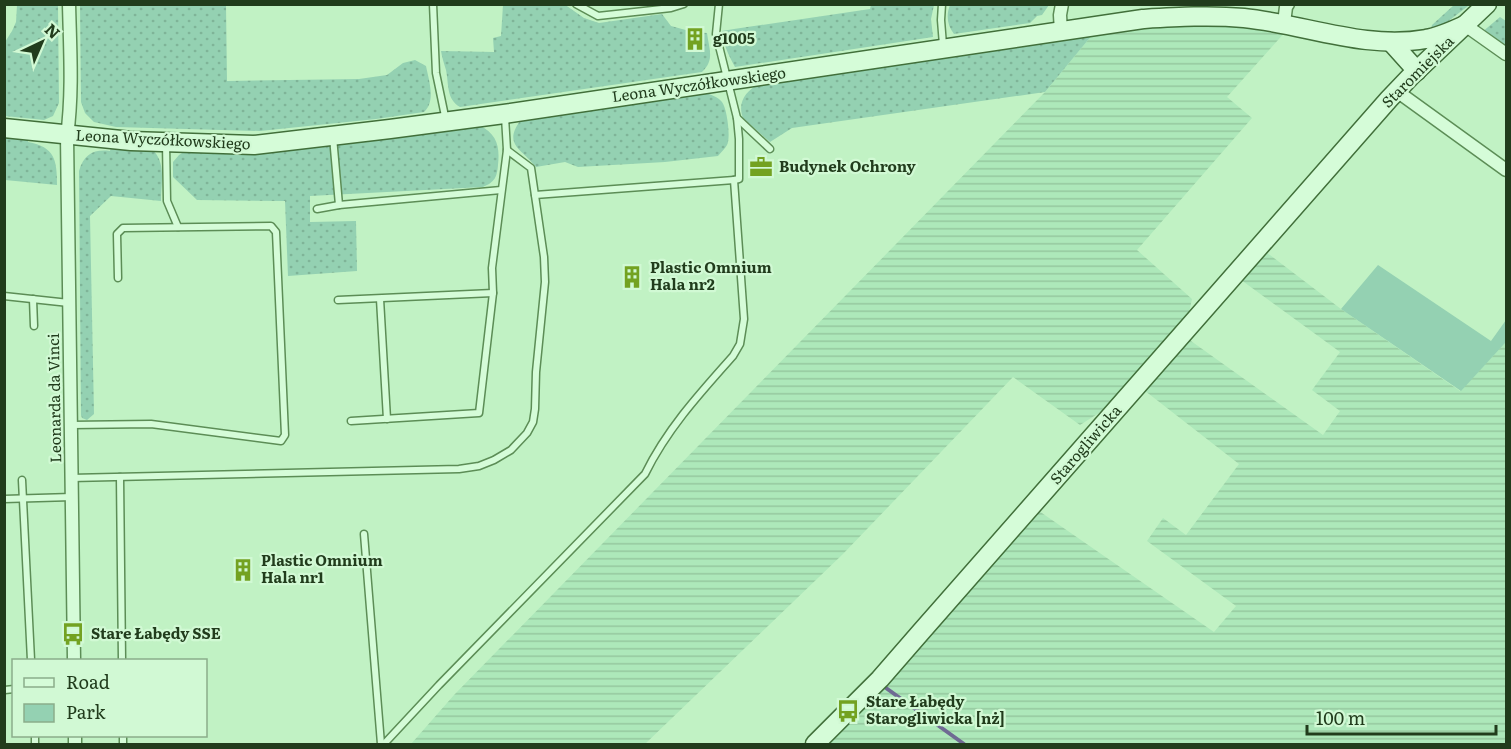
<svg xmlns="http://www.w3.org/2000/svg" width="1511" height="749" font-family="Literata,serif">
<defs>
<pattern id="farmland-rules" width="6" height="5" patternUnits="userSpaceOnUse" patternTransform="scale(1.5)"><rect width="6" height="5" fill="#ade8ba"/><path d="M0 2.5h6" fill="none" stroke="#95c89f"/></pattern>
<pattern id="grass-dots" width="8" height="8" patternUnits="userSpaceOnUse" patternTransform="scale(1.5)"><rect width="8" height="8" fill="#94d1b2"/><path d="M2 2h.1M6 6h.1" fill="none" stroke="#7fb498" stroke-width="1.8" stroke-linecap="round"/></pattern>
</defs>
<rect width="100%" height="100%" fill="#c1f2c4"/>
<!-- farmland -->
<polygon fill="url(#farmland-rules)" points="1192,22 1286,31 1227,97 1252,118 1137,250 1192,299 1184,336 1323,435 1340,411 1312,390 1340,352 1237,277 1262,249 1341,309 1460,391 1506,342 1506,744 815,744 980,575 1039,511 1214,632 1236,606 1147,541 1163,518 1186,535 1239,464 1140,387 1080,425 1013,377 843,554 645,744 411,744 454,695 1045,92 1093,34"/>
<!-- grass -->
<g fill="url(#grass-dots)">
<path d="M564,4L584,18L599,23L662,14L671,26L693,32L707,33C709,49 715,60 702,72L460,107C446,99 449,84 446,70C444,64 442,57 441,51L494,52L493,38L501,36L503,5Z"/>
<polygon points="17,5 58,5 59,103 53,116 44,120 5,116 5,42 12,31 16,22"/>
<path d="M80,5H226L227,81L359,79L387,75L403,63L415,60L426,66C429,81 436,101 424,112L376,119L260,131L116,127L94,122L85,113L81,102Z"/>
<path d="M871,5H934L931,19L933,37L735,67C729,56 723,44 722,31L734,29L870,9Z"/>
<path d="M950,5V4L1049,5L1042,15L1037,16L1030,23L954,34C947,25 946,15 950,5Z"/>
<polygon points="1454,5 1467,5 1468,6 1442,26 1431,29 1432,25"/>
<polygon points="1500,17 1506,21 1506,51 1481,33"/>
<path d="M1093,34L1045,92L792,128L770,142L743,118C737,102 746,91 759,84Z"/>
<path d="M706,93C712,95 718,97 722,102C727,108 731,138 727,145C725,149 721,152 718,156L665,162L578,167L565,162L536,167C522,149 503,145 520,121Z"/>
<path d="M479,125C497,134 500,146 498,165C497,177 495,182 483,187L310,196V222L356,221L357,271L288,276L285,201L197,200L173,177V162L179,155L182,153L317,148Z"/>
<path d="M4,135L28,138V142C55,147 57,160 57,185L5,180Z"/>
<path d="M111,147L154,151C166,165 161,183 161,201L111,196L90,216L94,414L87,420L82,418L81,415L79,171C84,154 94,149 110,151Z"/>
</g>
<!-- green -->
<polygon fill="#94d1b2" points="1378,265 1491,341 1506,320 1506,342 1461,391 1341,309"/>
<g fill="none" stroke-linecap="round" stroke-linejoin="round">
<!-- stream -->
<polyline stroke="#6f6a93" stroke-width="4" points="886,688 964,744"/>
<!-- lane casing -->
<g stroke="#5c8d56" stroke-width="9">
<g id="lane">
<polyline points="433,4 436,73 446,121"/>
<polyline points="576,4 598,16 671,8 684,4"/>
<polyline points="942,4 941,20 943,45"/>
<polyline points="737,118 770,149"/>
<polyline points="333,137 339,205"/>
<polyline points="166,143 167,201 178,227"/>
<polyline points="535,195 734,180"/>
<polyline points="317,209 339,205 501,190"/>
<polyline points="4,296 69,303"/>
<polyline points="33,299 34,326"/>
<polyline points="380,299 387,419"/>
<polyline points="338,300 493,293"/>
<polyline points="351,421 479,413 493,293 492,268 507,150 505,117"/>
<polyline points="71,425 151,424 281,441 285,435 276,232 271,226 123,228 117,234 118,278"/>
<polyline points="120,477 122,660"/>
<polyline points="71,478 459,469 479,466 494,460 511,450 527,433 533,422 535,409 536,372 545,282 544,257 531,168 507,150"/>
<polyline points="22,480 31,660"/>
<polyline points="4,499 72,497"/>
<polyline points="364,534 381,744"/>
<polyline points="5,690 14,689"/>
<polyline points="35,736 35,744"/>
<polyline points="123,736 123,744"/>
<path d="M384,744L439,685L645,474C667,429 700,393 733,356L740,344L744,319L734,180L739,179V139L737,118L716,34L719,4"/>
</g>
</g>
<!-- street casing -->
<g stroke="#5c8d56" stroke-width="15">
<g id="street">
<path d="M69,4C70,48 73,92 67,136L74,660"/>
<polyline points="1284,23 1286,7 1288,4"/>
<polyline points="1465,25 1506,54"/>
<polyline points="1061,32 1060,15 1062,4"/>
<polyline points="1397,90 1405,97 1506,170"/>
<polyline points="75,736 75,744"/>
</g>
</g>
<!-- secondary casing -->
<g stroke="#416f3a" stroke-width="21">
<g id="secondary">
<polyline points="1391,42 1417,71"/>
<path d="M4,128L131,141L254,145L390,129L504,114L1143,19C1177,17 1210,15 1244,18C1304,24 1365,50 1426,39C1439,37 1452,31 1465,25"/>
<polyline points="815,744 880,679 920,633 1389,99 1410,77 1487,4"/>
</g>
</g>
<!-- lane -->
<use href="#lane" stroke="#d5fcd8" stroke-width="6"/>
<!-- street -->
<use href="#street" stroke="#d5fcd8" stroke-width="12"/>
<!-- secondary -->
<use href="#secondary" stroke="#d5fcd8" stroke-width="18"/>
</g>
<!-- icons -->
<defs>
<g id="building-bare" transform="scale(1.8)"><path d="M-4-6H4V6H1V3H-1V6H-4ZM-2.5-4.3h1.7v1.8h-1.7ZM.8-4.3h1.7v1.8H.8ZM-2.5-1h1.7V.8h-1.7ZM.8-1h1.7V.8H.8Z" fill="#73a221" stroke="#d1f9d4" stroke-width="2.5" paint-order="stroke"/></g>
<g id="office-bare" transform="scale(1.8)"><path d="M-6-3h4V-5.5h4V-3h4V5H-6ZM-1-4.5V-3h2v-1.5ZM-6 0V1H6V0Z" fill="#73a221" stroke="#d1f9d4" stroke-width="2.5" paint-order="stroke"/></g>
<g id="bus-bare" transform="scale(1.8)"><path d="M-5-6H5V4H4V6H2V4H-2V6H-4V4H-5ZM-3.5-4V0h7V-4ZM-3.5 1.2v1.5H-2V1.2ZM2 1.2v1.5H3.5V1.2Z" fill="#73a221" stroke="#d1f9d4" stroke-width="2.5" paint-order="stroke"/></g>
</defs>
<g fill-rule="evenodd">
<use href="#building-bare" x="695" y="39"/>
<use href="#office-bare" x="761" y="167"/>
<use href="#building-bare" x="632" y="277"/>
<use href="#building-bare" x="243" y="570"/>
<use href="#bus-bare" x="73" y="634"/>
<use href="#bus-bare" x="848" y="711"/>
</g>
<g text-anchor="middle" stroke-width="4.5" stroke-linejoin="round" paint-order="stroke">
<!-- poi labels -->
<g font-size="15" font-weight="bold" fill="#213c1c" stroke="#d1f9d4" text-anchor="start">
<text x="713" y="44">g1005</text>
<text x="779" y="172">Budynek Ochrony</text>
<text x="650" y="273">Plastic Omnium<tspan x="650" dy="17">Hala nr2</tspan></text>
<text x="261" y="566">Plastic Omnium<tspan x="261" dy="17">Hala nr1</tspan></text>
<text x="91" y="639">Stare Łabędy SSE</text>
<text x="866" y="707">Stare Łabędy<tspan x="866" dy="17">Starogliwicka [nż]</tspan></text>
</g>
<!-- street labels -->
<g font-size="15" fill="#213c1c" stroke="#d1f9d4">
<text transform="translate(1418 72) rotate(-45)" y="5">Staromiejska</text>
<text transform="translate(699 85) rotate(-8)" y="5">Leona Wyczółkowskiego</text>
<text transform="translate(163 140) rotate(3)" y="5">Leona Wyczółkowskiego</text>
<text transform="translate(55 398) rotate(-91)" y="5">Leonarda da Vinci</text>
<text transform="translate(1086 445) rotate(-49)" y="5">Starogliwicka</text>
</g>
</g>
<!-- border -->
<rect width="1511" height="749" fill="none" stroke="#213c1c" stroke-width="12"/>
<!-- legend -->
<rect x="12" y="659" width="195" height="78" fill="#d1f9d4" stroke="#8bad8a" stroke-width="1.5"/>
<rect x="24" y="678" width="30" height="9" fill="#d5fcd8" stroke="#8bad8a" stroke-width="1.5"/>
<text x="66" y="689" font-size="18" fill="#213c1c">Road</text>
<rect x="24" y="704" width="30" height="18" fill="#94d1b2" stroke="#8bad8a" stroke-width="1.5"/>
<text x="66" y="719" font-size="18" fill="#213c1c">Park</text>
<!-- north arrow -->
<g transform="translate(42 42) rotate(44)" stroke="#d1f9d4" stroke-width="4.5" paint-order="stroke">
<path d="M0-4.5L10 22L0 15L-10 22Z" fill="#213c1c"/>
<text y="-9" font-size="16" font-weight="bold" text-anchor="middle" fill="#213c1c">N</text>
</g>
<!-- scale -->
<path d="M1307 725v9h189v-9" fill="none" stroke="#213c1c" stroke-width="3"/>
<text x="1316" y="725" font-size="18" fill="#213c1c" stroke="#d1f9d4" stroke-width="4.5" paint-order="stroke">100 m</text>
</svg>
